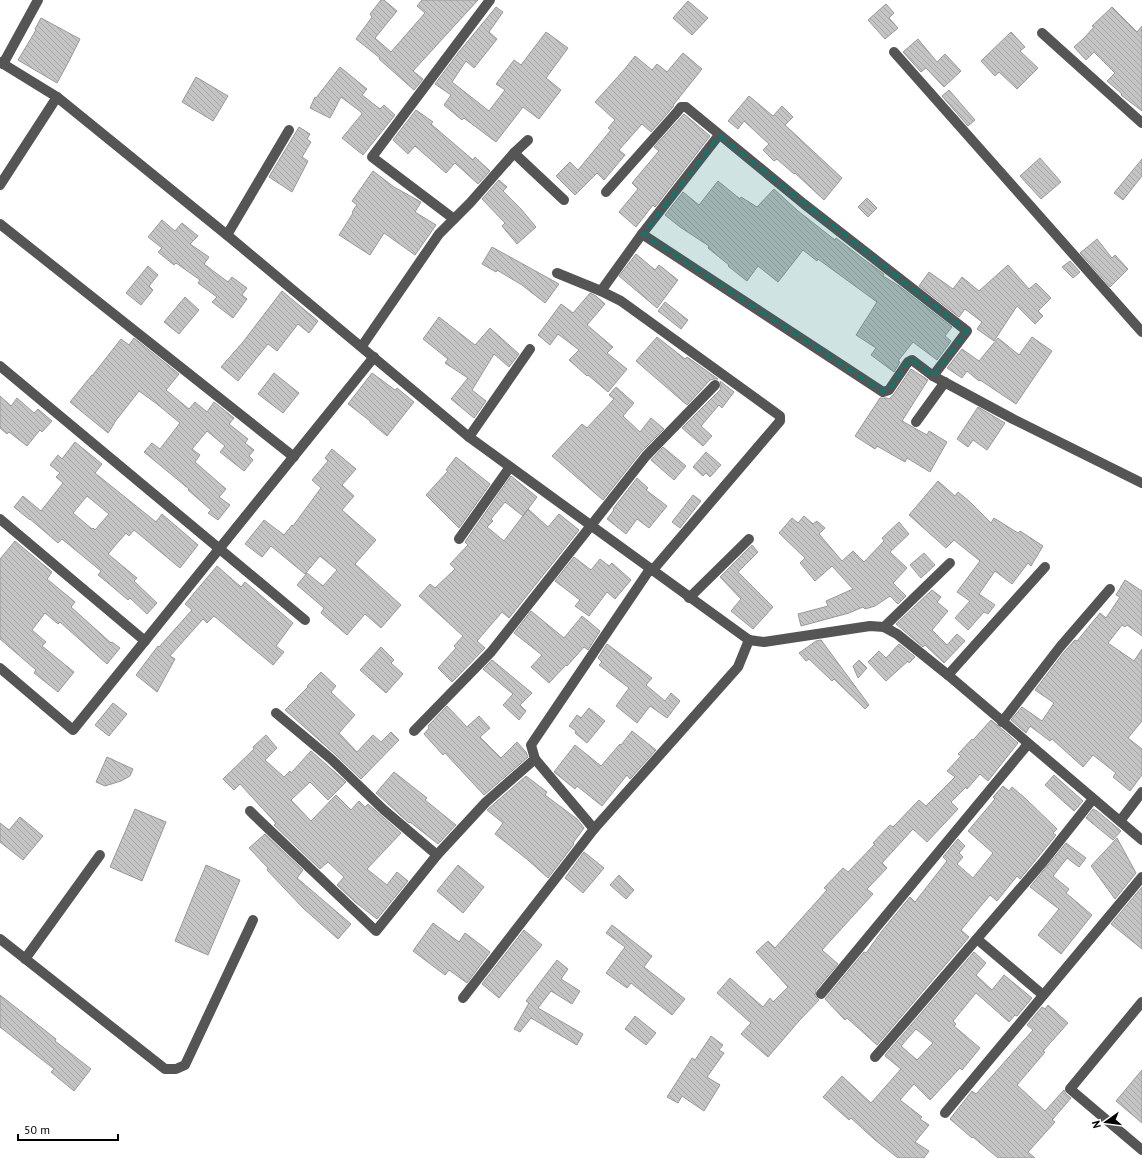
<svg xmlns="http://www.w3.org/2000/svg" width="1142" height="1158" font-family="'PT Sans',sans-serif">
<defs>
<pattern id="building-back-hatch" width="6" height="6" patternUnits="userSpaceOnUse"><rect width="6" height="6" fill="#c4c4c4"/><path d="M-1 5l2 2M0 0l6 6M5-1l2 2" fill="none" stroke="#a7a7a7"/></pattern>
</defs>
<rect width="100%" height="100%" fill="#fff"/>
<!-- building -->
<g fill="url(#building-back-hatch)" stroke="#999" fill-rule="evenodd">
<polygon points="381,0 384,0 397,11 375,38 391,52 425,13 417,6 422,0 478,0 413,71 423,79 414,90 379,59 380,58 356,39 372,17 370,14"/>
<polygon points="688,1 708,18 692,35 673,18"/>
<polygon points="886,4 894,13 889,18 898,28 885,39 868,20"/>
<polygon points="496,7 503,12 489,32 497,39 474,68 466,61 452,82 489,111 505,90 496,84 514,60 521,65 546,32 568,48 546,78 561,90 539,119 523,107 496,142 464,118 462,120 444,105 451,95 435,84 459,52"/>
<polygon points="1112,7 1137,32 1142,26 1142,111 1121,95 1122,94 1107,81 1115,73 1094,52 1086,60 1074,47 1084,38 1094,27 1092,26"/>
<polygon points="41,18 80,39 69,61 57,83 18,60 36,30 35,29"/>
<polygon points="1011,32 1025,47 1020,51 1038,68 1017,89 999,72 995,76 981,61"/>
<polygon points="918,39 937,62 945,54 961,71 944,87 926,68 921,72 903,52"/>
<polygon points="683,53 702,69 674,104 673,107 651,132 642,124 619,150 625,155 604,180 597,173 575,195 556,176 570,162 578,170 611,130 608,128 615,120 595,102 624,70 635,56 652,70 657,64 667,72"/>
<polygon points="340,67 367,89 362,95 380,109 384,105 395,115 363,155 342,138 362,114 361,112 341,97 330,118 310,108 315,97 316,98"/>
<polygon points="196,77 228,96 213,121 182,102"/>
<polygon points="949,90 975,120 968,126 942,96"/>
<polygon points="749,96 773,116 782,106 793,117 785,125 842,178 824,200 795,173 794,174 777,159 774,161 763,150 769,144 744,121 738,129 728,121"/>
<polygon points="416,110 433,122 431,124 473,160 475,157 490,171 478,184 455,163 446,173 415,146 408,154 393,140"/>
<polygon points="684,114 710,136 655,207 653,205 636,227 619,212 638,189 632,183 659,151 654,147"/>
<polygon points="299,127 310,134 307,139 311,142 302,157 308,161 292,192 269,177"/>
<polygon points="1040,158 1061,182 1041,199 1020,176"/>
<polygon points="1142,159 1142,176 1123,200 1114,193"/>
<polygon points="373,171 394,187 421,202 415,212 436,225 415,255 384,233 370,255 339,235 353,213 352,212 357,205 352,201"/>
<polygon points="499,180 507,187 503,191 521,209 536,227 517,244 502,226 505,223 482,199"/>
<polygon points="718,181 740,199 741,197 757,207 774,189 798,211 835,240 836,238 862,258 884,274 883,276 899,286 952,327 945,336 951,341 937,360 913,342 898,361 900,362 894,372 871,355 876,348 856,335 877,302 818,259 817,261 803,250 778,282 758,266 747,281 728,266 729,265 708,248 709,246 680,227 665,215 683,192 699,205"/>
<polygon points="867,198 877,208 868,217 858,207"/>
<polygon points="162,220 175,231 182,223 198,236 190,244 209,257 204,264 228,282 232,277 247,288 242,295 247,299 233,318 212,302 217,297 198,283 200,280 176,263 174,265 158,252 162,248 148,237"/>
<polygon points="1097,239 1112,258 1115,255 1128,269 1110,287 1080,253"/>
<polygon points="492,247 559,284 545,303 522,285 497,270 496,272 482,264"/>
<polygon points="636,254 655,270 659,265 678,280 657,308 619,276"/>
<polygon points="1070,261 1080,272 1073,278 1062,267"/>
<polygon points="1008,265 1029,289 1036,283 1051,298 1038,311 1043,316 1035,324 1017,306 994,341 977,329 982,322 965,309 959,317 919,286 929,272 953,289 962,277 979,291"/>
<polygon points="148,266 158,275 149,286 153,290 141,305 126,293"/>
<polygon points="282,291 318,321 309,333 298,324 277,351 268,344 238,381 221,367 243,342"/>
<polygon points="590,293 596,296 605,304 587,325 613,347 607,353 627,369 608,392 588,375 587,376 569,360 579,350 558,334 550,345 538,335 561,304 573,313"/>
<polygon points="185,297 199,310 179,334 164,322"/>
<polygon points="665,302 688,320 681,329 658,311"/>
<polygon points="439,317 475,345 490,328 519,354 509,367 494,354 472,390 486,401 474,418 451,399 468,378 445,363 448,359 423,339"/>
<polygon points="657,337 685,359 687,357 718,379 714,379 710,380 687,405 636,361"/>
<polygon points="1032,337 1052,351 1016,404 980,380 979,381 967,371 962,378 947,368 962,349 979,361 998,338 1019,355"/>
<polygon points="134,338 179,374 166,390 189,409 195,402 207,412 214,402 234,418 229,424 248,439 245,443 254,450 249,456 253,460 244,471 220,452 225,446 207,431 192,449 200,455 195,462 226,489 219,497 230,505 218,520 208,513 211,510 188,490 189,489 144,452 152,443 160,449 180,423 157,404 139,391 114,423 114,424 108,433 70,402 92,375 92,376 121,339 129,345"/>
<polygon points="911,369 928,380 902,421 927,435 929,431 947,442 930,472 907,458 905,462 877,446 875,449 855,436 880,398 887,398 889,399 894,394"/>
<polygon points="274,373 299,393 283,413 258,394"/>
<polygon points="372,373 395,390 397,388 414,402 387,436 370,422 370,421 348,404"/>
<polygon points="720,381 734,392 722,408 719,405 701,426 712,436 703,446 682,428 720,390 721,386"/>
<polygon points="616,387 634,403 623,416 640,432 651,418 664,429 641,452 603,500 552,456 582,424 587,428 614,399 609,395"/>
<polygon points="0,396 11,406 17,398 34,413 38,409 52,421 42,432 40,430 27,446 9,432 7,434 0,428"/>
<polygon points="978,407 1005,423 987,450 973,440 968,447 957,439"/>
<path d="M75,442L102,464L95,473L156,522L162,514L198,545L180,568L134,530L129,536L126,533L108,554L137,578L134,581L157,603L147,614L130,598L128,600L108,583L98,575L101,571L62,539L58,543L30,519V520L14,507L23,496L41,511L63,483L56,477L60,473L50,465L58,455L62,459ZM87,496L109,514L95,530L93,528L92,529L73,513Z"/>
<polygon points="663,447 686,466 674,480 651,460"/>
<polygon points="332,449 356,469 342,485 354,496 342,510 376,540 355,564 401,605 381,628 365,614 347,635 321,613 324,608 297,585 307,573 323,586 337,570 320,556 305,574 271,546 262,557 245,544 264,520 284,535 292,525 293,526 321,488 312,480 328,461 325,458"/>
<polygon points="706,452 721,465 710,477 706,473 703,476 693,467"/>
<polygon points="456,457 490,484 459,528 426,495 448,471 446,470"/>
<polygon points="511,476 537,497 523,516 505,502 491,519 493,521 487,527 504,541 528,509 548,527 559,514 579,530 509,618 502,612 477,641 485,648 452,682 438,668 456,648 454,646 463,636 419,596 430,584 435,588 455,569 450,564 468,545 465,542"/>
<polygon points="637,478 648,488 646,490 667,506 649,528 637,519 626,534 607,519 614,510 613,509"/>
<polygon points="938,481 955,496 958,492 969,501 991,523 994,518 1018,533 1020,531 1043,546 1031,566 1028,563 1012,584 995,571 979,594 995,605 988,614 984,612 968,630 955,618 970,601 957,592 980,561 954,540 946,548 909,515"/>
<polygon points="693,495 701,501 680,528 672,522"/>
<polygon points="804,516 813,524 817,521 825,528 819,534 842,561 853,551 864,562 884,541 882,538 899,522 909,534 890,552 907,568 893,583 906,596 898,604 890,596 875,606 865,609 863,607 849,613 801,626 798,614 828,606 826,601 853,589 832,566 815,581 800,563 805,558 779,533 792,518 798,523"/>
<polygon points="15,541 52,572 47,579 75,602 71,607 111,643 112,642 120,648 107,664 60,622 58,624 45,613 32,630 46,642 42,646 74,672 58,692 34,673 36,670 0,639 0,559"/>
<polygon points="752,545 758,552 738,572 773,607 753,629 731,611 741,599 720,577"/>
<polygon points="924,553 935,565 921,578 910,565"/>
<polygon points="574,557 591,570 600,559 609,566 612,563 631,580 615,599 607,592 589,616 575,606 580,600 555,581"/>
<polygon points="217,566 241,587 245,582 293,623 276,646 284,652 273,665 214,616 207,623 203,619 170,656 175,659 157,692 136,675 158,646 159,647 192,610 185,604"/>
<polygon points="1125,580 1142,591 1142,636 1127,625 1125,627 1122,625 1108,643 1134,661 1142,649 1142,721 1128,738 1142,749 1142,775 1130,791 1113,777 1116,773 1093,755 1083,767 1052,739 1050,741 1030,726 1026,733 1011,720 1022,707 1042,721 1054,703 1035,690 1065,651 1075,640 1077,641 1100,613 1106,618 1120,597 1116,595"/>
<polygon points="932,590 941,597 937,602 948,611 932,630 947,645 957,634 965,641 944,663 925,645 923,647 896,624"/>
<polygon points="531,611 564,638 582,616 600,631 588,650 584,647 567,666 566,665 549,683 531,667 542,655 514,633"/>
<polygon points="821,640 869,705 865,709 834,679 832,681 809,659 806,661 799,653 816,641"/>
<polygon points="607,644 652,678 646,685 665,701 671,693 680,701 667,718 650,706 637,723 616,706 629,688 599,665 602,662 598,658"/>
<polygon points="899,644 915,657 909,663 908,661 886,681 868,662 879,651 886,658"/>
<polygon points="381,647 394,660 391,663 403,674 386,693 360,670"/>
<polygon points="492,660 532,693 520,705 526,711 519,720 503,705 513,694 483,669"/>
<polygon points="859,660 867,668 858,678 853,666"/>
<polygon points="321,672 336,686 331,692 355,715 339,733 357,752 373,735 381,742 391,732 399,740 361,779 335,754 285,710 308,687 307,686"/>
<polygon points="113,703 127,714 109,736 95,725"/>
<polygon points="447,706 467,727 479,716 490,728 480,737 501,758 517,742 526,752 528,757 484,795 445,753 443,755 424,734 429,728 428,726"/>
<polygon points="589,708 605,721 587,743 575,733 576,731 569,726 577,715 581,718"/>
<polygon points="991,720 1018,743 988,781 980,774 967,789 966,787 951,802 958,809 927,842 913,829 882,863 887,868 867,889 873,894 822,950 838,964 816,990 815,996 819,1000 799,1021 768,1057 741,1034 751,1023 717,993 730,978 763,1007 770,998 773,1002 788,987 756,952 768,941 775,948 827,890 824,888 843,868 848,872 875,844 873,843 890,825 893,827 919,800 926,806 955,777 947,771 961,756 958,754 972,739 973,740"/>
<polygon points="632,731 656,750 630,779 627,775 602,806 577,786 575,789 554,772 575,745 601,766 620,744 621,745"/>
<polygon points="266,735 277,748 265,760 284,777 290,771 291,773 311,751 346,782 328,800 310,782 291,800 311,821 336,795 351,810 359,801 365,807 368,804 401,833 367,869 387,885 397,872 408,881 377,919 355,902 337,885 344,877 328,862 320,869 274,825 276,824 273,820 240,784 234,790 223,779 254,749 253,747"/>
<polygon points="107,757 133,769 130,776 121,781 105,786 96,782"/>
<polygon points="394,772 427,798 425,800 456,825 438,844 410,822 409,823 376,793"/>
<polygon points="1054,775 1083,801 1074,811 1045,785"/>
<polygon points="526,776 547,792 545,795 577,819 584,828 573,843 574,844 548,878 528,860 495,834 503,823 487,810"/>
<polygon points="1003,786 1009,791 1012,787 1025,798 1057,829 1053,833 1056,835 1020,879 1017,876 997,901 990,895 961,930 969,937 964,943 877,1045 847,1018 845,1020 825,999 864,952 866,953 882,931 910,897 915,902 947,861 943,857 958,839 965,846 959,853 963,857 957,864 973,878 993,853 968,831 995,799 993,797"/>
<polygon points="135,809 166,822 142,881 110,867"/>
<polygon points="1093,809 1097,811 1121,831 1113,840 1086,818"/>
<polygon points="20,817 43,836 23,860 0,842 0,823 9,830"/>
<polygon points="265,834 303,870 297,878 351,924 338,939 303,908 267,870 268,868 249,848"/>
<polygon points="1117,838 1136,873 1115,899 1091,866"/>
<polygon points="1066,843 1086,858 1079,867 1067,858 1053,876 1069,889 1066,893 1092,915 1061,954 1038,935 1059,909 1030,887"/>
<polygon points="584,852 604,868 583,893 565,878"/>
<polygon points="206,865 240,880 208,955 175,941"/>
<polygon points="458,865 484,887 463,913 437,891"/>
<polygon points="619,875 634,890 626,899 610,885"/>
<polygon points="1142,887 1142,949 1111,924"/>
<polygon points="433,923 459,942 465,933 490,952 467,983 449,970 445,975 413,951"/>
<polygon points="612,925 652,956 644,967 685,999 672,1015 631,983 627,988 606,973 625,947 606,933"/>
<polygon points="524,930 542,945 499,998 482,984"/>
<path d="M974,952L986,963L976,975L992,990L1004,975L1032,998L1017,1016L1015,1015L1009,1022L976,993L953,1021L956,1024L954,1026L980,1048L962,1070L960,1068L930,1100L914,1084L900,1100L922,1117L920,1119L929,1125L915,1142L929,1151L924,1158H898L875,1140L851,1118L849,1120L823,1097L842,1076L871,1103L901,1069L885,1056L886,1054ZM916,1029L933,1043L917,1060L901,1046Z"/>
<polygon points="557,960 568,969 561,979 580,991 572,1004 551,991 538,1008 583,1034 577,1045 531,1018 520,1032 514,1029 529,1003 526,1001"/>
<polygon points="0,995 56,1039 55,1041 91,1069 74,1091 51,1072 54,1069 0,1027"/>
<polygon points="1048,1005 1068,1023 1043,1051 1045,1052 1017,1085 1045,1111 1064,1090 1066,1094 1071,1098 1052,1120 1055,1122 1028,1152 1035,1158 998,1158 973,1137 972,1138 950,1119 972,1091 976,1094 1033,1030 1027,1025 1042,1007 1045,1009"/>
<polygon points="635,1016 656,1033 646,1045 625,1029"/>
<polygon points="711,1036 723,1045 719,1050 724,1053 707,1077 720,1085 704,1111 682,1096 678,1103 667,1097 692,1058 695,1060"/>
<polygon points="1142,1070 1142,1123 1116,1101"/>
</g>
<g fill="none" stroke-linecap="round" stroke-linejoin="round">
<!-- minor -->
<g stroke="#555" stroke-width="10">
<polyline points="1042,33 1142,123"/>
<polyline points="894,52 1142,332"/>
<polyline points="0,62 57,97 227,235 469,437 749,640 764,642 870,626 884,627 897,634 948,675 1142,840"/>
<polyline points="3,64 38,0"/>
<polyline points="514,153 564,200"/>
<polyline points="0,185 57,97"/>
<polyline points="606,192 678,111 681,107 686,107 804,204 967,331 933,376"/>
<polyline points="454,219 372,157 490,0"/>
<polyline points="0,224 294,457"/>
<polyline points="642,234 883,392 889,390 908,362 912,360 933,376 1013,419 1142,483"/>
<polyline points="227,235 289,130"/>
<polyline points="557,273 601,291 621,301 780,416 780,421 652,571"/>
<polyline points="601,291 642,234 719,135"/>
<polyline points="362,346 439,234 470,203 514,153 528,140"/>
<polyline points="0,366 305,620"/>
<polyline points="916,422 945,382"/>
<polyline points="469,437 530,349"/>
<polyline points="0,519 145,641"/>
<polyline points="459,539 510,467"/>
<polyline points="689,598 749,539"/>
<polyline points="884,627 950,563"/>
<polyline points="0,668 73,730 374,357"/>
<polyline points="948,675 1045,567"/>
<polyline points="276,713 331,759 384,810 437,855"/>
<polyline points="1002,722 1060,647 1110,589"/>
<polyline points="414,731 491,652 646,456 715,385"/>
<polyline points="535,759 594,829"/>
<polyline points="250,811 255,816 376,931 437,855 486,802 535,759 531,745 650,569"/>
<polyline points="1120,821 1142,792"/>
<polyline points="0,939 165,1069 176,1069 185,1065 253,920"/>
<polyline points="977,939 1043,995"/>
<polyline points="25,959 100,855"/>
<polyline points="821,994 1028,744"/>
<polyline points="463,998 594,829 738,667 749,640"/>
<polyline points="1142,1002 1070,1089 1142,1150"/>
<polyline points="875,1057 1043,862 1093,799"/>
<polyline points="945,1113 1142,877"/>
</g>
</g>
<!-- marked area -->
<path fill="#0f766e" fill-opacity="0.2" stroke="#0f766e" stroke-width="3" stroke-dasharray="8 5" stroke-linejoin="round" d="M719,135L967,331L933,376L910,359L889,390L883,392L642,234Z"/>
<!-- north arrow -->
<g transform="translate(1106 1122) rotate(256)" stroke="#ffffff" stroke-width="3" paint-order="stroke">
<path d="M0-3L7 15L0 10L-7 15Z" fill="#000000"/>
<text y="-6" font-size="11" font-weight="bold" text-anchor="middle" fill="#000000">N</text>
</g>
<!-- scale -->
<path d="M18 1134v6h100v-6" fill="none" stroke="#000000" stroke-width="2"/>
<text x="24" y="1134" font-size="12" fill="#000000" stroke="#ffffff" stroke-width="3" paint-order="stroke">50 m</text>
</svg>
